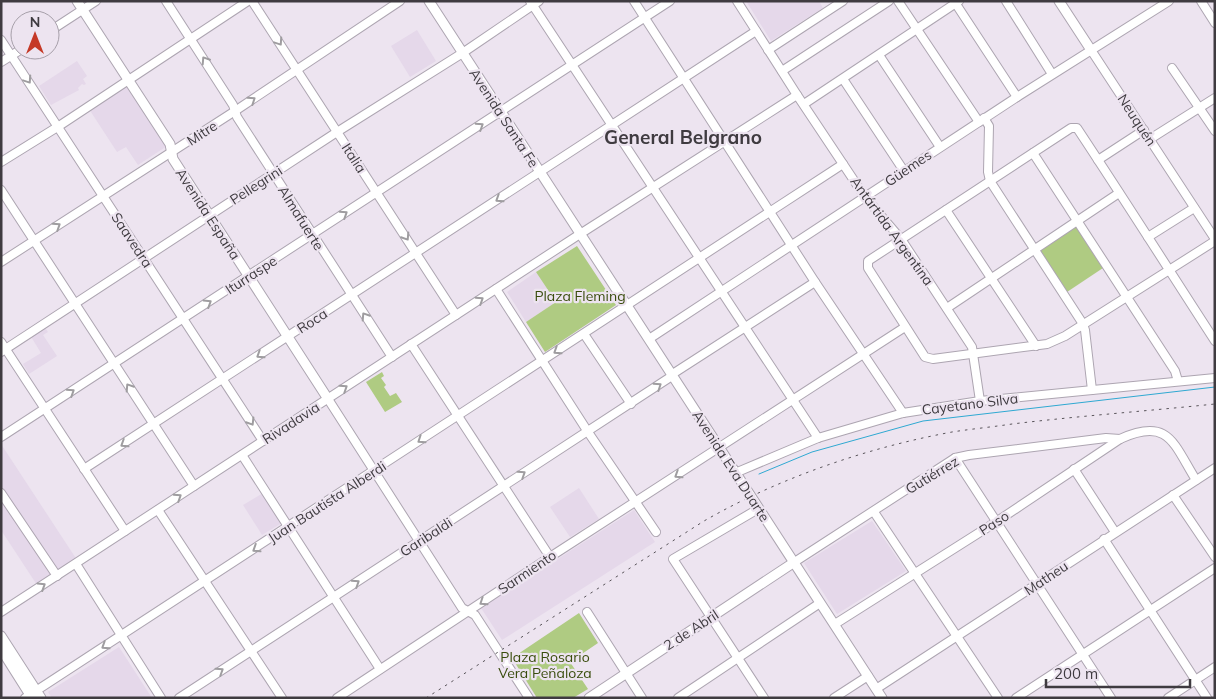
<svg xmlns="http://www.w3.org/2000/svg" width="1216" height="699" font-family="Mulish,sans-serif">
<rect width="100%" height="100%" fill="#ede4f0"/>
<!-- built -->
<g fill="#e5d8ea">
<polygon points="746,1 819,1 823,8 771,41"/>
<polygon points="417,30 436,61 410,77 391,46"/>
<polygon points="77,61 87,76 83,79 86,84 84,85 82,84 78,88 79,90 51,105 39,86"/>
<polygon points="127,85 167,146 138,165 126,147 117,152 89,109"/>
<polygon points="536,272 556,302 526,322 507,292"/>
<polygon points="44,326 48,332 43,335 57,356 29,374 23,364 41,353 30,335"/>
<polygon points="1,444 79,563 39,588 1,530"/>
<polygon points="579,488 599,519 570,537 550,507"/>
<polygon points="263,493 282,523 262,535 243,505"/>
<polygon points="634,510 655,542 502,640 481,608"/>
<polygon points="872,521 906,571 837,614 804,563"/>
<polygon points="119,647 152,698 52,698 48,692"/>
</g>
<!-- green -->
<g fill="#afcb82">
<polygon points="1077,226 1103,268 1067,292 1040,251"/>
<polygon points="577,246 616,305 545,352 526,322 556,302 536,272"/>
<polygon points="382,372 384,376 381,378 386,385 384,387 390,396 396,393 402,402 385,412 366,382"/>
<polygon points="579,613 598,643 570,662 588,689 573,698 537,698 512,658"/>
</g>
<g fill="none" stroke-linecap="round" stroke-linejoin="round">
<!-- stream -->
<polyline stroke="#2fa9d2" stroke-width="1" points="759,474 812,452 923,421 1215,387"/>
<!-- minor casing -->
<g stroke="#ada5b1" stroke-width="10">
<g id="minor">
<polyline points="166,1 233,105 237,117 392,357"/>
<polyline points="252,1 456,315"/>
<polyline points="530,1 818,438"/>
<polyline points="634,1 815,282 903,413"/>
<polyline points="737,1 797,95 865,197 901,239 972,347 980,401"/>
<polyline points="898,1 979,122"/>
<polyline points="954,1 1017,97"/>
<polyline points="1006,1 1052,74"/>
<polyline points="1201,1 1215,23"/>
<polyline points="50,31 96,1"/>
<polyline points="1,40 263,441"/>
<polyline points="768,50 843,1"/>
<polyline points="1091,50 1215,239"/>
<polyline points="879,55 940,147"/>
<polyline points="1,62 20,50"/>
<polyline points="1172,68 1215,131"/>
<polyline points="782,71 889,1"/>
<polyline points="843,79 904,171"/>
<polyline points="804,104 959,1"/>
<polyline points="984,118 989,126 988,172 990,181 1083,324 1085,330 1092,390"/>
<polyline points="1150,139 1215,98"/>
<polyline points="1033,153 1175,371 1178,381"/>
<polyline points="1098,160 1144,130"/>
<polyline points="1,162 59,126 248,1"/>
<polyline points="1,190 194,486"/>
<polyline points="946,210 1036,346"/>
<polyline points="1148,237 1194,208"/>
<path d="M1215,241L1065,336L1047,344L933,359L925,357L868,268V261L1071,128H1077C1124,199 1169,270 1215,341"/>
<polyline points="1,262 235,111 400,1"/>
<polyline points="496,289 588,432 656,532"/>
<polyline points="947,308 1119,193"/>
<polyline points="584,334 631,404"/>
<polyline points="649,339 1017,97 1169,1"/>
<polyline points="1,342 125,531"/>
<polyline points="411,344 550,557"/>
<polyline points="1,352 337,132 461,54 539,1"/>
<polyline points="671,375 815,282"/>
<polyline points="328,399 462,608 475,615 529,698"/>
<polyline points="1,437 670,1"/>
<polyline points="242,455 380,669"/>
<polyline points="955,458 1111,698"/>
<polyline points="84,469 756,31"/>
<polyline points="1074,469 1115,532"/>
<polyline points="735,473 818,438 903,413 980,401 1215,378"/>
<polyline points="1,493 57,576"/>
<polyline points="1173,495 1215,557"/>
<polyline points="758,509 673,559 764,698"/>
<polyline points="158,510 282,698"/>
<polyline points="874,512 998,698"/>
<polyline points="1104,539 1207,698"/>
<polyline points="793,563 955,458 969,455 1106,438 1120,439"/>
<polyline points="76,564 161,698"/>
<polyline points="1,612 580,234 797,95"/>
<polyline points="587,612 642,698"/>
<path d="M835,624L996,522L1120,439C1169,417 1173,443 1196,480"/>
<polyline points="876,689 1215,468"/>
<polyline points="25,698 843,164"/>
<polyline points="179,698 672,376"/>
<polyline points="337,698 550,557 905,327"/>
<polyline points="678,698 820,603"/>
<polyline points="834,698 868,676"/>
<polyline points="1016,698 1215,568"/>
<polyline points="1168,698 1215,667"/>
</g>
</g>
<!-- major casing -->
<g stroke="#ada5b1" stroke-width="11">
<g id="major">
<polyline points="77,1 170,144 173,159 328,399"/>
<polyline points="429,1 882,698"/>
<polyline points="1059,1 1091,50"/>
<polyline points="1,636 41,698"/>
<polyline points="1,649 32,698"/>
<polyline points="589,698 793,563"/>
</g>
</g>
<!-- minor -->
<use href="#minor" stroke="#fff" stroke-width="8"/>
<!-- major -->
<use href="#major" stroke="#fff" stroke-width="9"/>
<!-- rail -->
<path stroke="#59545a" stroke-width="1" stroke-dasharray="2.5 5" stroke-linecap="butt" d="M426,698L704,521C779,478 866,448 952,432C971,429 992,427 1012,424C1079,416 1147,411 1215,404"/>
</g>
<!-- one-way arrows -->
<defs><path id="oneway-chevron" d="M-2-3.5L2.5 0L-2 3.5" fill="none" stroke-width="1.6" stroke-linecap="round" stroke-linejoin="round" transform="scale(1.25)"/></defs>
<g stroke="#9f9da0">
<use href="#oneway-chevron" transform="translate(279 42) rotate(56)"/>
<use href="#oneway-chevron" transform="translate(205 60) rotate(-123)"/>
<use href="#oneway-chevron" transform="translate(28 80) rotate(56)"/>
<use href="#oneway-chevron" transform="translate(252 100) rotate(-34)"/>
<use href="#oneway-chevron" transform="translate(480 126) rotate(-33)"/>
<use href="#oneway-chevron" transform="translate(499 199) rotate(147)"/>
<use href="#oneway-chevron" transform="translate(344 214) rotate(-33)"/>
<use href="#oneway-chevron" transform="translate(57 226) rotate(-33)"/>
<use href="#oneway-chevron" transform="translate(406 237) rotate(57)"/>
<use href="#oneway-chevron" transform="translate(480 300) rotate(-33)"/>
<use href="#oneway-chevron" transform="translate(208 303) rotate(-32)"/>
<use href="#oneway-chevron" transform="translate(365 316) rotate(-123)"/>
<use href="#oneway-chevron" transform="translate(557 351) rotate(147)"/>
<use href="#oneway-chevron" transform="translate(260 355) rotate(147)"/>
<use href="#oneway-chevron" transform="translate(658 386) rotate(-34)"/>
<use href="#oneway-chevron" transform="translate(129 387) rotate(-123)"/>
<use href="#oneway-chevron" transform="translate(344 388) rotate(-33)"/>
<use href="#oneway-chevron" transform="translate(71 392) rotate(-33)"/>
<use href="#oneway-chevron" transform="translate(251 422) rotate(58)"/>
<use href="#oneway-chevron" transform="translate(421 440) rotate(146)"/>
<use href="#oneway-chevron" transform="translate(124 444) rotate(147)"/>
<use href="#oneway-chevron" transform="translate(522 474) rotate(-33)"/>
<use href="#oneway-chevron" transform="translate(678 475) rotate(147)"/>
<use href="#oneway-chevron" transform="translate(178 497) rotate(-33)"/>
<use href="#oneway-chevron" transform="translate(256 549) rotate(147)"/>
<use href="#oneway-chevron" transform="translate(356 583) rotate(-33)"/>
<use href="#oneway-chevron" transform="translate(42 586) rotate(-32)"/>
<use href="#oneway-chevron" transform="translate(483 602) rotate(146)"/>
<use href="#oneway-chevron" transform="translate(105 646) rotate(147)"/>
<use href="#oneway-chevron" transform="translate(220 671) rotate(-33)"/>
</g>
<g text-anchor="middle" stroke-width="4.5" stroke-linejoin="round" paint-order="stroke">
<!-- street labels -->
<g font-size="14" fill="#3f3b40" stroke="#ede4f0">
<text transform="translate(504 118) rotate(57)" y="5">Avenida Santa Fe</text>
<text transform="translate(1137 120) rotate(57)" y="5">Neuquén</text>
<text transform="translate(202 133) rotate(-33)" y="5">Mitre</text>
<text transform="translate(354 158) rotate(57)" y="5">Italia</text>
<text transform="translate(908 168) rotate(-34)" y="5">Güemes</text>
<text transform="translate(256 185) rotate(-33)" y="5">Pellegrini</text>
<text transform="translate(208 214) rotate(57)" y="5">Avenida España</text>
<text transform="translate(301 218) rotate(58)" y="5">Almafuerte</text>
<text transform="translate(892 231) rotate(54)" y="5">Antártida Argentina</text>
<text transform="translate(132 240) rotate(57)" y="5">Saavedra</text>
<text transform="translate(251 275) rotate(-33)" y="5">Iturraspe</text>
<text transform="translate(312 321) rotate(-33)" y="5">Roca</text>
<text transform="translate(970 404) rotate(-7)" y="5">Cayetano Silva</text>
<text transform="translate(291 423) rotate(-33)" y="5">Rivadavia</text>
<text transform="translate(731 466) rotate(57)" y="5">Avenida Eva Duarte</text>
<text transform="translate(932 475) rotate(-31)" y="5">Gutiérrez</text>
<text transform="translate(327 502) rotate(-33)" y="5">Juan Bautista Alberdi</text>
<text transform="translate(994 523) rotate(-33)" y="5">Paso</text>
<text transform="translate(426 537) rotate(-33)" y="5">Garibaldi</text>
<text transform="translate(527 572) rotate(-34)" y="5">Sarmiento</text>
<text transform="translate(1046 578) rotate(-34)" y="5">Matheu</text>
<text transform="translate(691 630) rotate(-33)" y="5">2 de Abril</text>
</g>
<!-- park labels -->
<g font-size="14" fill="#394c0c" stroke="#ede4f0">
<text x="580" y="301">Plaza Fleming</text>
<text x="545" y="662">Plaza Rosario<tspan x="545" dy="16">Vera Peñaloza</tspan></text>
</g>
<!-- district labels -->
<g font-size="19" font-weight="bold" fill="#3f3b40" stroke="#ede4f0">
<text x="683" y="144">General Belgrano</text>
</g>
</g>
<!-- border -->
<rect width="1216" height="699" fill="none" stroke="#3f3b40" stroke-width="5"/>
<!-- north arrow -->
<g transform="translate(35 35)"><circle r="24" fill="#ede4f0" stroke="#a7a0aa"/>
<path d="M0-4L9 19L0 12L-9 19Z" fill="#c53927"/>
<text y="-8" font-size="14" font-weight="bold" text-anchor="middle" fill="#3f3b40">N</text>
</g>
<!-- scale -->
<path d="M1046 679v8h144v-8" fill="none" stroke="#3f3b40" stroke-width="2.5"/>
<text x="1054" y="679" font-size="15" fill="#3f3b40" stroke="#ede4f0" stroke-width="4" paint-order="stroke">200 m</text>
</svg>
